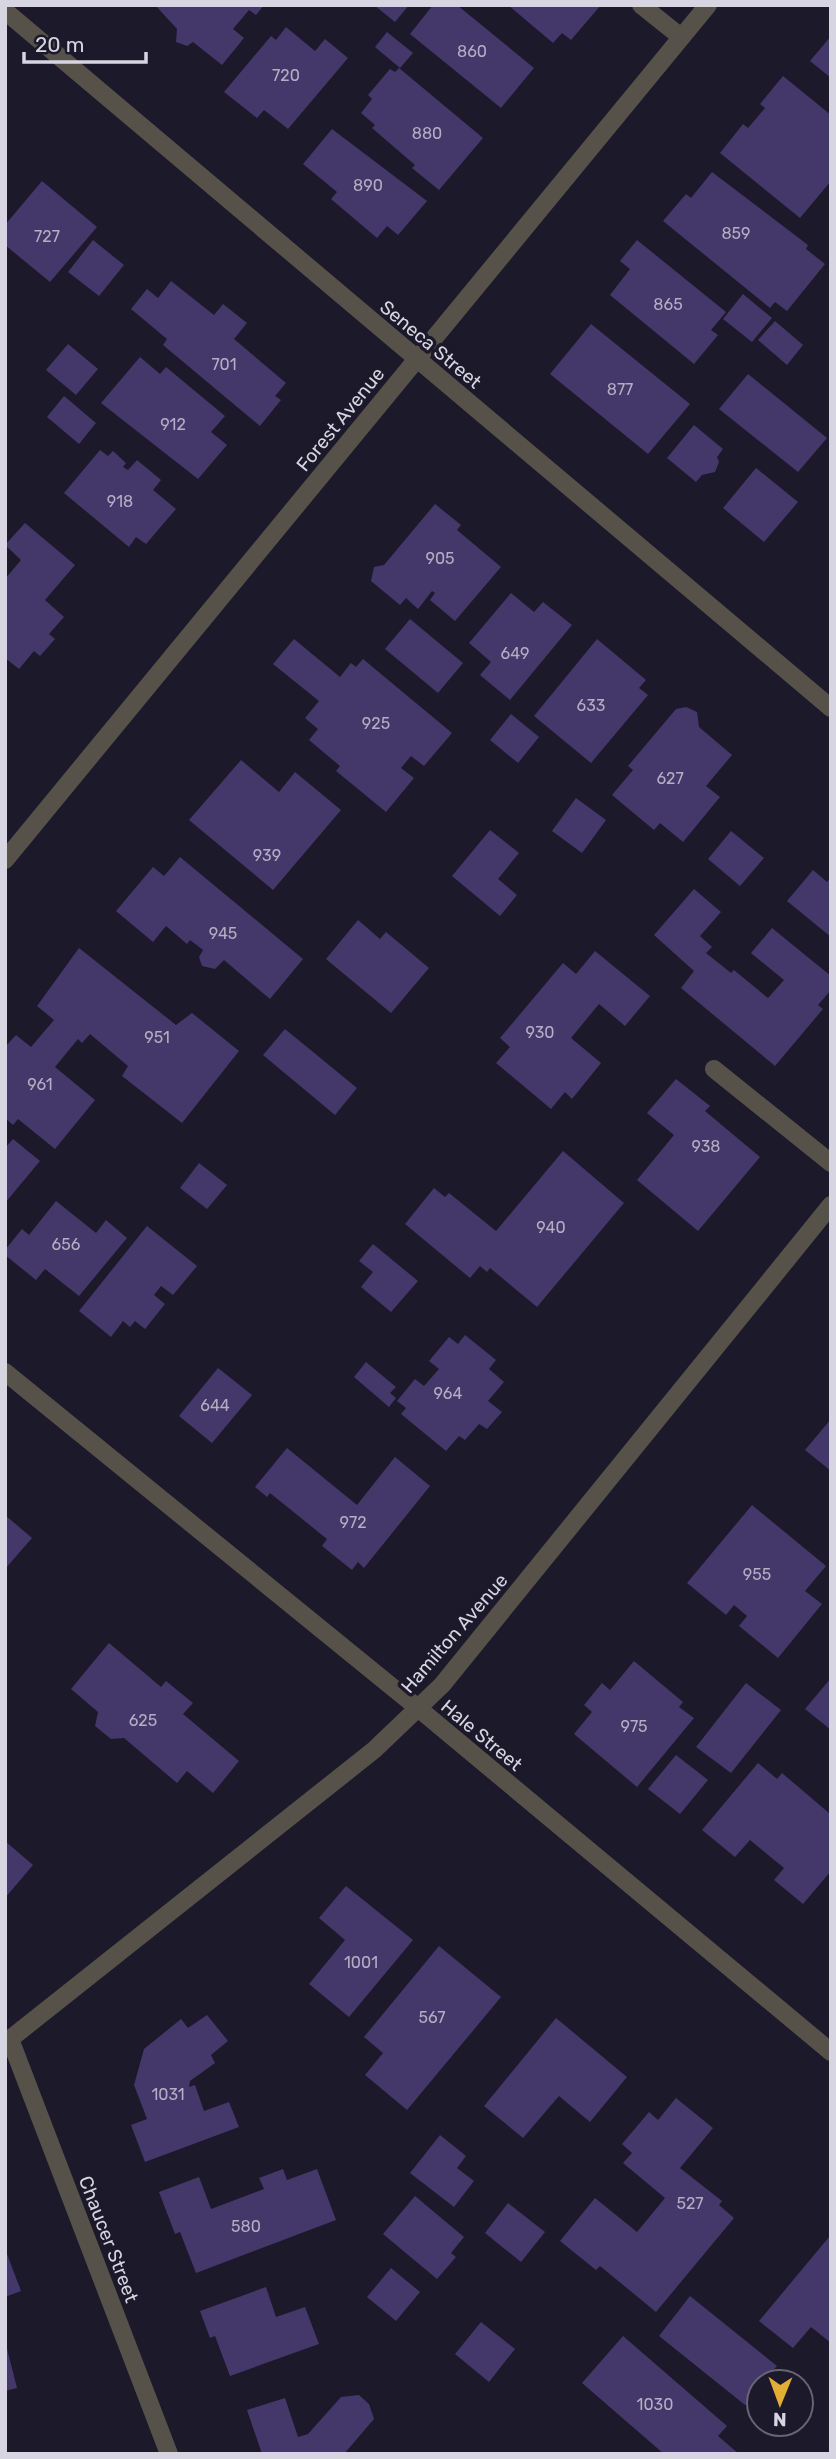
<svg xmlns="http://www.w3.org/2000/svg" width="836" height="2459" font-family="Rubik,sans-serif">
<rect width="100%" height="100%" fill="#1c192a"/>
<!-- building -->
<g fill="#44376a">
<polygon points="155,5 264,5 256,15 249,10 233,29 244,38 222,65 193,42 187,46 176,42 177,29"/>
<polygon points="374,5 409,5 395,22"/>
<polygon points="433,5 457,5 534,68 501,108 410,34"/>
<polygon points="508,5 601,5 571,40 562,33 553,43"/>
<polygon points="286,27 315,51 325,39 348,58 288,129 264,110 257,118 224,92 271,36 276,40"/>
<polygon points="387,32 413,53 400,68 375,47"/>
<polygon points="831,36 831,78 810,61"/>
<polygon points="399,68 483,138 439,190 412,168 415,165 372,128 375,125 361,113 372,99 368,95 390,69 395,72"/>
<polygon points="783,76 831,115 831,181 800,218 720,153 743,124 748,128 765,108 760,104"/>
<polygon points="332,129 427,201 398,235 387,226 377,238 331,199 337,192 303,164"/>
<polygon points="712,172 808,245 806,249 825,264 787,311 775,302 770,308 663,221 686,194 691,198"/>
<polygon points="42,181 97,227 50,282 5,245 5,225"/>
<polygon points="93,240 124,265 99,296 68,272"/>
<polygon points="637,240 726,312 711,330 718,335 694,364 610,295 630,269 620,261"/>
<polygon points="171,281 214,315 223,304 247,323 234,339 286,383 275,396 281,400 260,426 163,345 167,339 131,309 147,289 158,298"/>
<polygon points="743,294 772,318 752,342 723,319"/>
<polygon points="775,321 803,345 787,365 758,340"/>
<polygon points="591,324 690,404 648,454 550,374"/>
<polygon points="68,344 98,369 76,395 46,370"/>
<polygon points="140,357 160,374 166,367 225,416 211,432 227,445 198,479 101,403"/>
<polygon points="748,374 827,438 798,472 719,409"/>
<polygon points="64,396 96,423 79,444 47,417"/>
<polygon points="694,425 723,449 717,457 719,462 715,472 702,475 696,482 667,458"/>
<polygon points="100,450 108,456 113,451 126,463 123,467 128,470 137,460 161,480 153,490 176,509 146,544 136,537 129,547 64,493"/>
<polygon points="756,468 798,502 764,542 723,508"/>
<polygon points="435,504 461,525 457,530 501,567 455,621 430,600 435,593 432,591 418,609 406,598 400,605 371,581 374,567 384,565"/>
<polygon points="25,523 75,565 45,600 64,617 49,634 55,639 40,656 34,651 19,669 5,658 5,579 21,560 5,545"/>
<polygon points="511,593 534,612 543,602 572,625 510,700 480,675 491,662 469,643"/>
<polygon points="410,619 463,663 438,693 385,649"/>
<polygon points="294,639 340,677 351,663 356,667 363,659 452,733 424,766 411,756 401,768 414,778 386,812 336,771 340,766 309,740 318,729 305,718 319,701 273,664"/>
<polygon points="597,639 646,680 639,688 648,695 591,763 534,716"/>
<polygon points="686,707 697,712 699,727 732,755 706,786 720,797 683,842 660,823 654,830 612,795 633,770 628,766 676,709"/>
<polygon points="511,714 539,737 518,763 490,740"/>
<polygon points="241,760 279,792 295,772 341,810 273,890 189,820"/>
<polygon points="576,798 606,820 582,853 552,831"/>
<polygon points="490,830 519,853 498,879 517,895 500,916 452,876"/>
<polygon points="731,831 764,858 740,886 708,859"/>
<polygon points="180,857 303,959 270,999 224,960 215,969 202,966 199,957 203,950 190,940 187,944 166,926 153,942 116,911 153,867 164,876"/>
<polygon points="813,870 827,882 831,877 831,937 787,901"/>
<polygon points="694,889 721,912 700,936 712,947 706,953 731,973 734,970 768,998 784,980 751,953 772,928 831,976 831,990 818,1005 823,1009 775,1066 681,988 694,971 654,935"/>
<polygon points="358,920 380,939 386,932 429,968 391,1013 326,959"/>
<polygon points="79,948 176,1025 192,1013 239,1051 182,1123 122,1076 128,1066 90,1034 82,1043 78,1039 55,1067 95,1100 55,1149 18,1119 13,1125 5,1118 5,1047 16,1035 31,1047 54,1020 37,1006"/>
<polygon points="595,951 650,996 625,1026 599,1004 571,1038 601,1063 572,1099 565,1092 551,1109 496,1063 510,1047 500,1038 563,963 576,974"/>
<polygon points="285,1029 357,1088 335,1115 263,1055"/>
<polygon points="676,1079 710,1106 705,1111 760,1157 698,1231 637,1180 674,1135 647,1113"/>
<polygon points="13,1139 40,1161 5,1203 5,1148"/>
<polygon points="563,1151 624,1203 537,1307 490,1268 487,1272 480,1266 470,1278 405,1224 434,1188 445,1197 449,1193 496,1231"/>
<polygon points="199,1163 227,1185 207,1209 180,1188"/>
<polygon points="56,1201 96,1233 106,1220 127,1238 79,1296 45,1269 36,1280 5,1255 5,1250 22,1229 29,1235"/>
<polygon points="147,1226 197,1266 173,1295 161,1286 154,1295 165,1304 145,1329 135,1321 130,1327 123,1321 111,1337 79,1311"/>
<polygon points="373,1244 418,1281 391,1312 361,1287 373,1272 359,1261"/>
<polygon points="465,1335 496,1360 489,1369 504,1382 488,1401 502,1412 487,1429 479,1424 465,1440 459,1436 446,1451 401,1414 406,1408 397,1401 415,1379 424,1386 439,1369 429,1361 449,1337 458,1344"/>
<polygon points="366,1362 396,1387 390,1393 396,1398 389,1407 354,1377"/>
<polygon points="218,1368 252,1395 212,1443 179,1416"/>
<polygon points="831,1419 831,1471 805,1450"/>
<polygon points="287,1448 357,1505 395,1457 430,1486 364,1568 358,1562 352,1570 322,1546 327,1539 270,1493 267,1497 255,1487"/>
<polygon points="752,1505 826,1566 805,1591 822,1604 778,1658 739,1626 747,1616 734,1605 726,1615 687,1583"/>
<polygon points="5,1515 32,1538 5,1569"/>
<polygon points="109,1643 161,1687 166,1681 193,1703 183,1714 239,1761 213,1793 187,1771 177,1783 124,1738 111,1739 95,1726 98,1712 71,1689"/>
<polygon points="634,1661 683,1702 679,1707 694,1718 637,1787 574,1734 592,1712 584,1705 602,1683 610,1690"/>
<polygon points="831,1678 831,1730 805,1709"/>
<polygon points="746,1683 781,1710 731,1773 696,1747"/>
<polygon points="676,1755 708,1780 680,1814 648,1789"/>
<polygon points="758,1763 777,1779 782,1773 829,1813 831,1811 831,1871 803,1904 774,1880 784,1868 750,1840 735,1857 702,1830"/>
<polygon points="5,1841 33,1865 5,1898"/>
<polygon points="346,1886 413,1940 349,2017 309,1984 345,1940 319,1918"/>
<polygon points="439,1946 501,1997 407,2110 365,2075 383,2053 364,2037"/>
<polygon points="207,2015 228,2041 211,2055 215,2063 190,2081 189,2087 195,2085 204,2111 229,2102 239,2127 145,2162 131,2125 147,2119 134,2085 144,2049 181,2019 188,2028"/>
<polygon points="556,2018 627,2077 590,2122 559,2096 523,2138 484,2106"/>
<polygon points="676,2098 713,2128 680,2168 722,2201 719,2205 734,2218 656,2312 600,2266 596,2270 560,2241 595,2198 637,2232 665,2198 623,2163 632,2153 622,2144 649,2112 658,2120"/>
<polygon points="440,2135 466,2156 457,2168 474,2181 454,2207 410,2173"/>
<polygon points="283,2169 287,2180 317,2169 336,2220 196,2273 180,2232 175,2234 159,2192 199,2177 211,2209 264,2189 259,2178"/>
<polygon points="415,2196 464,2237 451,2253 456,2257 437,2279 383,2234"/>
<polygon points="508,2203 545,2232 521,2262 485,2233"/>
<polygon points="829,2237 831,2343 811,2327 793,2348 759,2321"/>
<polygon points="7,2254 21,2291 5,2297 5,2255"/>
<polygon points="391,2268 420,2292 396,2321 367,2297"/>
<polygon points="266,2287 276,2317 305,2307 319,2344 230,2376 215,2336 210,2338 200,2311"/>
<polygon points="690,2296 777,2366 763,2382 759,2382 759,2387 745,2405 659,2336"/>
<polygon points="481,2322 515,2349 489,2382 455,2354"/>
<polygon points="623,2336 727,2426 718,2436 739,2454 664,2454 582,2383"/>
<polygon points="5,2341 17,2388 5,2391"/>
<polygon points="359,2395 369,2404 374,2419 344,2454 262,2454 247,2410 285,2398 298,2437 308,2434 341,2397"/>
</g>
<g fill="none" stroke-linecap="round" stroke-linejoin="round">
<!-- service -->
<g stroke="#565249" stroke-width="18">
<polyline points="641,5 681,37"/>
<polyline points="714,1069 831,1163"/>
</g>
<!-- minor -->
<g stroke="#565249" stroke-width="18">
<polyline points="5,11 831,708"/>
<polyline points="5,860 708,5"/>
<polyline points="5,1372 418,1708 831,2052"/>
<polyline points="10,2039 169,2454"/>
<polyline points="5,2043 374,1750 442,1685 831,1205"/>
</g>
</g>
<g text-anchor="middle" stroke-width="7" stroke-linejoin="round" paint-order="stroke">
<!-- number labels -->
<g font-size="16" fill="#b2aec3">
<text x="472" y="57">860</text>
<text x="286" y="81">720</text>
<text x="427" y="139">880</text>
<text x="368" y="191">890</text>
<text x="736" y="239">859</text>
<text x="47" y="242">727</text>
<text x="668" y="310">865</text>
<text x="224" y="370">701</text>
<text x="620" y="395">877</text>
<text x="173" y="430">912</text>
<text x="120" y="507">918</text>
<text x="440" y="564">905</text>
<text x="515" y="659">649</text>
<text x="591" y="711">633</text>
<text x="376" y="729">925</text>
<text x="670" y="784">627</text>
<text x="267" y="861">939</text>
<text x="223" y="939">945</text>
<text x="540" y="1038">930</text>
<text x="157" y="1043">951</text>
<text x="40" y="1090">961</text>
<text x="706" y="1152">938</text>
<text x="551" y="1233">940</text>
<text x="66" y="1250">656</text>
<text x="448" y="1399">964</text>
<text x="215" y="1411">644</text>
<text x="353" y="1528">972</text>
<text x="757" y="1580">955</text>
<text x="143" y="1726">625</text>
<text x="634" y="1732">975</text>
<text x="361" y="1968">1001</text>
<text x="432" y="2023">567</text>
<text x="168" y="2100">1031</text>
<text x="690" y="2209">527</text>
<text x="246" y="2232">580</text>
<text x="655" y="2410">1030</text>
</g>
<!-- street labels -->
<g font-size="19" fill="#d7d5e1" stroke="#1c192a">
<text transform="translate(431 344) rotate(40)" y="7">Seneca Street</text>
<text transform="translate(340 419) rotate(-51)" y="7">Forest Avenue</text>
<text transform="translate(454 1633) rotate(-49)" y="7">Hamilton Avenue</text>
<text transform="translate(482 1735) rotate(40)" y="7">Hale Street</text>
<text transform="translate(109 2239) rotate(69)" y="7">Chaucer Street</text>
</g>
</g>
<!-- border -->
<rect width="836" height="2459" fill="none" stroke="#d7d5e1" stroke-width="14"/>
<!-- north arrow -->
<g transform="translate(780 2403) rotate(181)"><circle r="33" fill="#1c192a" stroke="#676473" stroke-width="2"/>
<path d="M0-5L12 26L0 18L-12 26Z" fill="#e2af34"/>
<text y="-10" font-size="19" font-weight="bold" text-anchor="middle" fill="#d7d5e1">N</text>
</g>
<!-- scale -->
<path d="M24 52v10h122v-10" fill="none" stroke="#d7d5e1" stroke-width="3.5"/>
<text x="35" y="52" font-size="21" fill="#d7d5e1" stroke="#1c192a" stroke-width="5" paint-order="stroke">20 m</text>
</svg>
